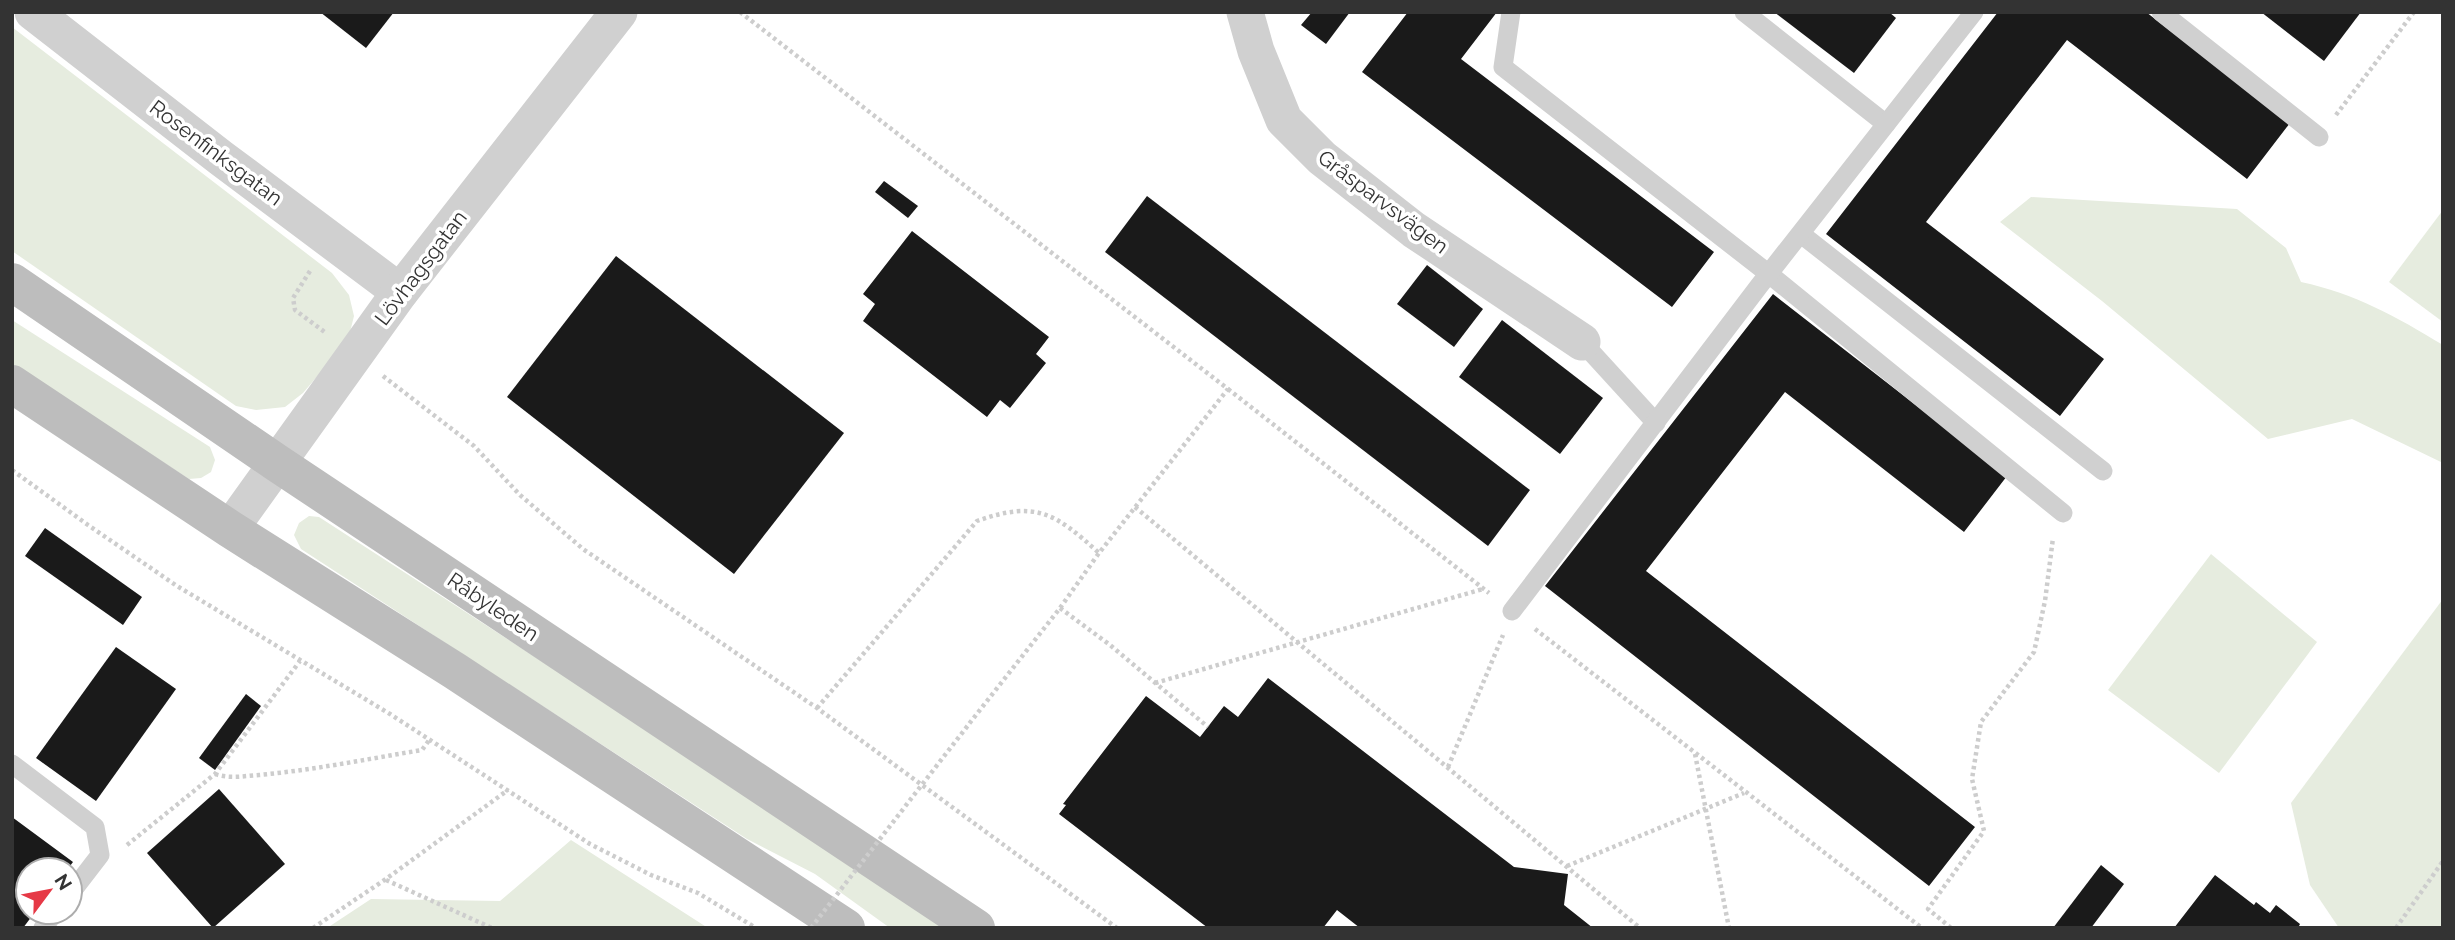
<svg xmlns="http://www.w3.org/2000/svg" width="2455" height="940" font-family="Raleway,sans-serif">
<rect width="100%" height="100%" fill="#fff"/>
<!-- green -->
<g fill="#e6ecdf">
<polygon points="12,27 332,273 349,295 354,316 348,340 303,393 285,407 256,410 236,406 12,251"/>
<path d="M2031,197L2237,209L2286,248L2301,282C2356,294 2395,316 2443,345V463L2352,419L2268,439L2102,301L2000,222Z"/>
<polygon points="2443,210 2443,322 2389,282"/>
<polygon points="12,320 210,447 215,460 211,472 201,478 189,479 12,364"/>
<polygon points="309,516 319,517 953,928 890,928 815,874 747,839 301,549 294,535 299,523"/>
<polygon points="2211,554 2317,642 2219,773 2108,690"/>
<polygon points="2443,599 2443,928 2339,928 2310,885 2291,803"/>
<polygon points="571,840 708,928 327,928 371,899 500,901"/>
</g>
<!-- building -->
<g fill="#1a1a1a">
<polygon points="320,12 394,12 366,48"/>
<polygon points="1312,12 1350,12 1326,44 1301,25"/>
<polygon points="1408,12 1497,12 1461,59 1714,252 1672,307 1362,72"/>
<polygon points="1774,12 1889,12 1896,18 1854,73"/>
<polygon points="1998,12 2146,12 2290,123 2247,179 2067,40 1926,222 2104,359 2060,416 1826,234"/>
<polygon points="2261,12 2361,12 2324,61"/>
<polygon points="884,181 918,206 908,218 875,192"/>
<polygon points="1147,196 1530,490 1488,546 1105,252"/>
<polygon points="912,231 1049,337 1036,354 1046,363 1010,408 1000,400 987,417 863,321 875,304 863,294"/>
<polygon points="616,256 844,433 734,574 507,397"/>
<polygon points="1427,265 1483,309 1454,347 1397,304"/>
<polygon points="1773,294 2007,476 1964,532 1785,392 1646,571 1975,827 1929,886 1545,586"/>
<polygon points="1502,320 1603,398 1560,454 1459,377"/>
<polygon points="45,528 142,597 123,625 25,556"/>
<polygon points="116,647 176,689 96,801 36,758"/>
<polygon points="1268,678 1514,867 1568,874 1564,905 1593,928 1360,928 1337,910 1323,928 1208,928 1059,814 1066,805 1063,804 1146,696 1200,737 1224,706 1238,717"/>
<polygon points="246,694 261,706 215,770 199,758"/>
<polygon points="219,789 285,864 213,928 147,853"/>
<polygon points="12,817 73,862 67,870 28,870 28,912 35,912 23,928 12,928"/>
<polygon points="2101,865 2124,884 2091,928 2053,928"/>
<polygon points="2215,875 2254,905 2256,902 2270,913 2276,905 2300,924 2298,928 2174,928"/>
</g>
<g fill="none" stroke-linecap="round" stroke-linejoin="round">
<!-- path -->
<g stroke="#cdcdcd" stroke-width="4.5" stroke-dasharray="3.5 3.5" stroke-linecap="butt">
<polyline points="740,12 1228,389 1099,553 1060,608 969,724"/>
<polyline points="2336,115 2414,12"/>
<polyline points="310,271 293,298 295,310 326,333"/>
<polyline points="383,376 474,446 520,495 583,549 817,708 1117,928"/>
<polyline points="1228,389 1489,593"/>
<polyline points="12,470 88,525 177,586 390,714 590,844 651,875 698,893 756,928"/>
<polyline points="1135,507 1640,928"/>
<polyline points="1060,608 1110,645 1208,727"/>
<polyline points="1535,629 1922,928"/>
<polyline points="1155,683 1483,589"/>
<path d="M817,708L977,521C1036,500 1055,513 1099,553"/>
<polyline points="1695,754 1729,928"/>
<polyline points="1448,767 1503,635"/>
<path d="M215,774C229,779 244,776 259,775C313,770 368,759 422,750L430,739"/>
<polyline points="127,845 215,774 300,661"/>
<polyline points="1567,866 1744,793"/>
<polyline points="386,880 492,928"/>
<polyline points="313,928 386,879 508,790"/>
<polyline points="1951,928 1928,909 1984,831 1972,779 1981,722 2034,652 2045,601 2053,538"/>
<polyline points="2396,928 2443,861"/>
</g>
<!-- lane -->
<g stroke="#d0d0d0" stroke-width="19">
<polyline points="1511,12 1503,67 1769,274 2063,513"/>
<polyline points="1744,12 1886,124"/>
<polyline points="2161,12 2319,137"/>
<polyline points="1801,234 2103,471"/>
<polyline points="1582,342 1656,423"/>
<polyline points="1512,611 1759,286 1974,12"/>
<polyline points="12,764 95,827 100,855 70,894"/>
<polyline points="43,928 55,912"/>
</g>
<!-- street -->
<g stroke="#d0d0d0" stroke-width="37">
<polyline points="33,12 221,158 400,292"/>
<polyline points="1245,12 1256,51 1284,120 1322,158 1414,230 1582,342"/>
<polyline points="230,529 400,292 619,12"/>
</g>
<!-- secondary -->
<g stroke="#bdbdbd" stroke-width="38">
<polyline points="12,282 277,463 976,928"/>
<polyline points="12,384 230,529 455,671 846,928"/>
</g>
<!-- path-bridge -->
<polyline stroke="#cdcdcd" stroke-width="4.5" stroke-dasharray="3.5 3.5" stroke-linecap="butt" points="811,928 969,724"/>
</g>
<g text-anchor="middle" stroke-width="7" stroke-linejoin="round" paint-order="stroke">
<!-- street labels -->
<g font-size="21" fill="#333" stroke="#fff">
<text transform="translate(216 153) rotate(37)" y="7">Rosenfinksgatan</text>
<text transform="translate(1383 202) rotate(37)" y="7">Gråsparvsvägen</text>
<text transform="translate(421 268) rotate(-53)" y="7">Lövhagsgatan</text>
<text transform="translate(493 607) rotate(34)" y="7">Råbyleden</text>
</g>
</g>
<!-- border -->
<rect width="2455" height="940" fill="none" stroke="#333333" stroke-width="28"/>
<!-- north arrow -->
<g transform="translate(49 891) rotate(58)"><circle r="33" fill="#ffffff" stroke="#adadad" stroke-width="2"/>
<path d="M0-5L12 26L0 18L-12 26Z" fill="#e63946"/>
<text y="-10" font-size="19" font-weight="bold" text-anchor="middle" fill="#333333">N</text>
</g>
</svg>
